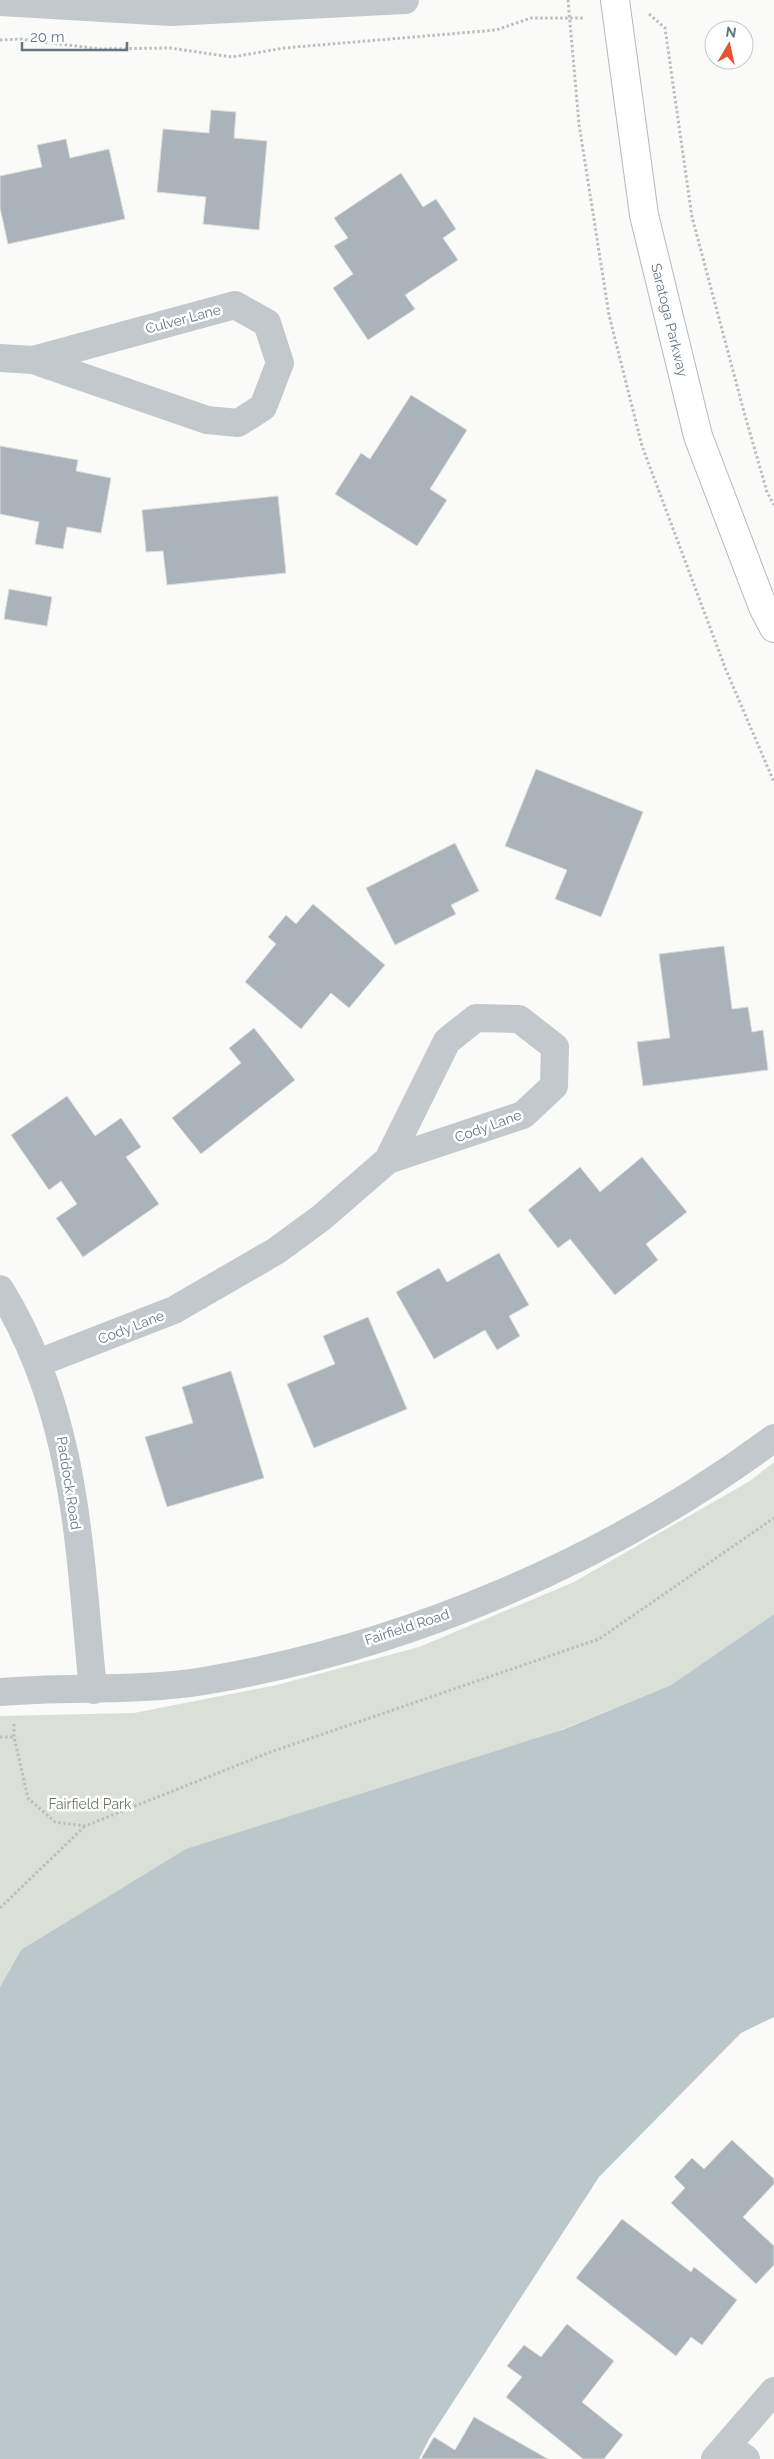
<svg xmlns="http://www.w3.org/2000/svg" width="774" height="2459" font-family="Raleway,sans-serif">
<rect width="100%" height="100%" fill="#fafaf8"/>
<!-- green -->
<polygon fill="#dadfd7" points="774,1462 774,1614 671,1685 21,1950 0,1987 0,1716 134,1713 277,1685 419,1647 574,1582 750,1481"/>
<!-- water -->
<polygon fill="#bbc7cb" points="774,1614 774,2017 741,2033 599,2177 429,2439 419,2459 0,2459 0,1987 21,1950 186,1849 562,1730 671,1685"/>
<!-- building -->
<g fill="#aab3b9" stroke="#dcdcda">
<polygon points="211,110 236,112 234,138 267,141 259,230 203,224 206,197 157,192 163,129 209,133"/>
<polygon points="66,139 70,158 109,149 125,219 8,244 0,208 0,176 42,167 37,145"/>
<polygon points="401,173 423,207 436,199 456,229 443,238 458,260 405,295 415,309 368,340 333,288 353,274 334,246 348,238 334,218"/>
<polygon points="411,395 467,430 430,489 447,500 417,546 335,494 361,453 370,459"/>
<polygon points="0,446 78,460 76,471 111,478 101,533 67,527 63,549 35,544 39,522 0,514"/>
<polygon points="278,496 286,573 167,585 163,551 146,552 142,510"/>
<polygon points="9,589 52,597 47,626 4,619"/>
<polygon points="536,769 643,812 601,917 555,899 567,870 505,846"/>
<polygon points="455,843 479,891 451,905 456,914 395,945 366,888"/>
<polygon points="313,904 385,965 349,1008 331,993 301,1029 245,982 276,944 268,937 286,915 296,924"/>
<polygon points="724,946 732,1009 748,1007 752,1032 763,1030 768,1070 643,1086 637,1042 670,1038 659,954"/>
<polygon points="254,1028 295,1080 201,1154 172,1118 241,1063 229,1048"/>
<polygon points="67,1096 95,1136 121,1118 141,1147 126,1157 159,1204 83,1257 56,1218 77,1204 61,1181 49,1190 11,1135"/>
<polygon points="642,1157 687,1212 646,1244 658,1260 615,1295 570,1239 558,1248 528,1210 580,1167 600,1192"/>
<polygon points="499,1253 529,1305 509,1316 520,1336 497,1350 485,1330 434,1359 396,1292 439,1268 447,1282"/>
<polygon points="368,1317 407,1409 314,1448 287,1384 335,1364 323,1336"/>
<polygon points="231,1371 264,1478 167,1507 145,1437 193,1423 182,1387"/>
<polygon points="732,2140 774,2179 774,2184 743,2217 774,2246 774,2265 756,2284 671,2203 685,2188 674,2177 692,2158 704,2169"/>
<polygon points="622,2219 691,2272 694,2267 737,2300 702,2345 691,2337 676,2356 576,2278"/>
<polygon points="567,2324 614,2361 582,2402 623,2435 604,2459 583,2459 506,2397 522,2377 507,2366 524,2345 541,2357"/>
<polygon points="474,2417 548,2459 421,2459 434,2437 455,2450"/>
</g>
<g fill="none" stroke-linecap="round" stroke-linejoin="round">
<!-- secondary casing -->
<g stroke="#b3babf" stroke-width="30">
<g id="secondary">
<path id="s1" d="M615,0L644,215L698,436L763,607L774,628"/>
</g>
</g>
<!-- path -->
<g stroke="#bbbfc2" stroke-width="3" stroke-dasharray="2.5 2.5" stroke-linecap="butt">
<polyline points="568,0 579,124 609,315 642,446 726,670 774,782"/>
<polyline points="649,14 665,28 692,217 744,412 767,492 774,505"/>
<polyline points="0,40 20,39 100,49 170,48 232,57 284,48 496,30 531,18 585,18"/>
<polyline points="14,1724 14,1737 28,1798 55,1822 85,1826 268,1753 599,1639 774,1518"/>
<polyline points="0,1737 14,1737"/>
<polyline points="0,1908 84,1827"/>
</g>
<!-- street -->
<g stroke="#c3c8cc" stroke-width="28">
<polyline points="0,2 171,12 405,0"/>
<polyline points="0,358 33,360 207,420 238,423 263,407 280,363 267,323 235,305 33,360"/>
<path d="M0,1289C77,1414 79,1548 93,1690"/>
<polyline points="38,1363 174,1310 276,1251 321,1218 388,1160 523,1115 554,1086 555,1047 519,1019 476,1018 447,1041 388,1160"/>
<path d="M0,1692C68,1686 137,1692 204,1681C406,1647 610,1560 774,1438"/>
<polyline points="727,2445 746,2459"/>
<polyline points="715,2459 774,2391"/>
</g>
<!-- secondary -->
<use href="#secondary" stroke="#fff" stroke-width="28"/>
</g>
<g text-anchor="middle" stroke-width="5" stroke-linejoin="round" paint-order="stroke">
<!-- street labels -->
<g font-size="14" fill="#657683" stroke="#fff">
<text transform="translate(183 319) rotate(-15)" y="5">Culver Lane</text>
<text dy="5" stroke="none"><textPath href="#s1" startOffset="325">Saratoga Parkway</textPath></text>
<text transform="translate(488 1126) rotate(-20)" y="5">Cody Lane</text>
<text transform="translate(131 1327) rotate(-21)" y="5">Cody Lane</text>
<text transform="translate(69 1483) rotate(81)" y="5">Paddock Road</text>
<text transform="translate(407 1627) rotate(-18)" y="5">Fairfield Road</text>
</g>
<!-- park labels -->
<g font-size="14" fill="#687a64" stroke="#fff">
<text x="90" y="1809">Fairfield Park</text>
</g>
</g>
<!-- north arrow -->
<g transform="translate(729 45) rotate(9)"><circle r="24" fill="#ffffff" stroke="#c1c8cd"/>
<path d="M0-4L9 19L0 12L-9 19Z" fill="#e4572e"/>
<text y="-8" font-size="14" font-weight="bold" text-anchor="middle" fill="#657683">N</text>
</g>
<!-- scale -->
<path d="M22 42v8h105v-8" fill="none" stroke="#657683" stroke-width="2.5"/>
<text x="30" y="42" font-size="15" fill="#657683" stroke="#ffffff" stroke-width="4" paint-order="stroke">20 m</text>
</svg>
